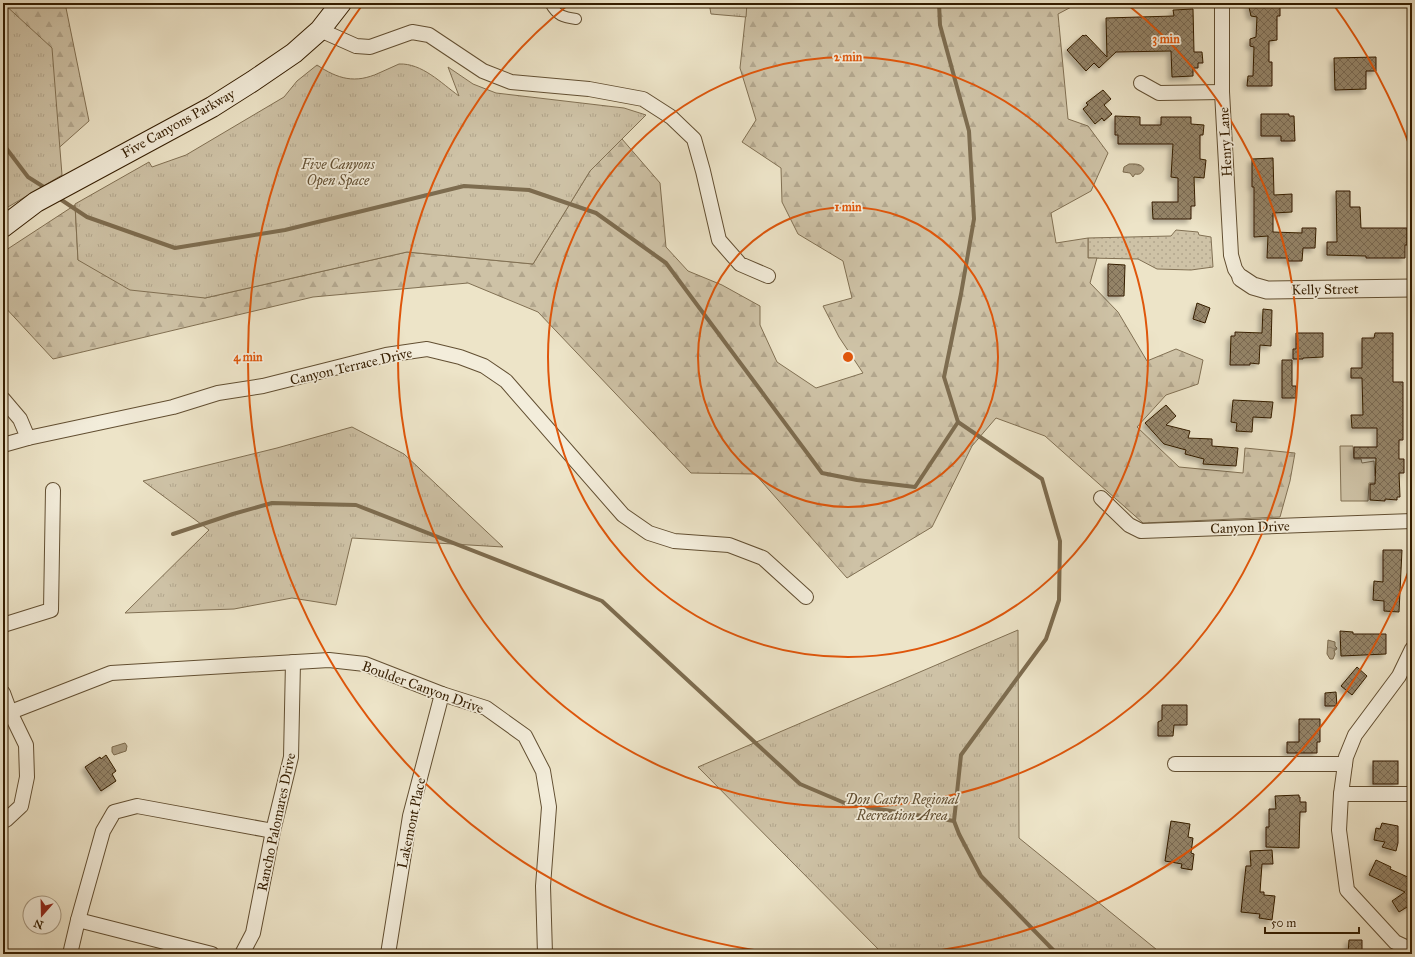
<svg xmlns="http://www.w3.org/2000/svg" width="1415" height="957" font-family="'IM FELL Great Primer',serif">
<defs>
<pattern id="grass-dots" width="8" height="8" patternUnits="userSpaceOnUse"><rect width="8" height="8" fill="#cec2a6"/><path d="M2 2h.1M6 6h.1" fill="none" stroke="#b2a68d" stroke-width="1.8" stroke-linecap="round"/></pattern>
<pattern id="forest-firs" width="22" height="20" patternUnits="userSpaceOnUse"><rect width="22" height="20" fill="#cec2a6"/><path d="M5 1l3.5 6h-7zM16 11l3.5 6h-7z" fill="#b2a68d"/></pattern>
<pattern id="park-tufts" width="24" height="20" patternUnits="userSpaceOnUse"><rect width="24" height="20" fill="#cec2a6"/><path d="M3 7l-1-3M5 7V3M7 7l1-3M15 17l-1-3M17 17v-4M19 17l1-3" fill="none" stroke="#b2a68d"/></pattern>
<pattern id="water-ripples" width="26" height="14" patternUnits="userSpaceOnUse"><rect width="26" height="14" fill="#aea084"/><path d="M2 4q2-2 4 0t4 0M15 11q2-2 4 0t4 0" fill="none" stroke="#8e826a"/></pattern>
<pattern id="building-cross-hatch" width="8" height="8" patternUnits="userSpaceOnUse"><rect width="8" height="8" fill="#948468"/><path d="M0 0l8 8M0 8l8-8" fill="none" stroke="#7a6b53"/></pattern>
<filter id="shadow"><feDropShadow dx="-3.5" dy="3.5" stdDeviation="2" flood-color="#0004"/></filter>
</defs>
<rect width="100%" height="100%" fill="#ede4c8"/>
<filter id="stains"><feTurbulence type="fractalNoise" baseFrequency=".005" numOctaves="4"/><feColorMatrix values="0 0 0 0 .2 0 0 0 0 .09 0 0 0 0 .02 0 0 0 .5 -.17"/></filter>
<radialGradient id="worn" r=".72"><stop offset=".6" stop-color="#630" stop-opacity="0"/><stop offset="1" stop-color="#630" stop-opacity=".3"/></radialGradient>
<!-- grass -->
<polygon fill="url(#grass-dots)" stroke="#817053" points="1176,230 1198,232 1199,235 1211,237 1213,267 1191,270 1157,269 1138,259 1088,258 1088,238 1171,236"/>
<!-- forest -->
<g fill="url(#forest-firs)" stroke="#817053">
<polygon points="3,3 65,3 89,121 44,161"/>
<polygon points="747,3 1075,3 1075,5 1058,14 1068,119 1088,126 1108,153 1091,191 1051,213 1056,243 1088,238 1088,258 1097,258 1090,283 1118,312 1147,361 1176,349 1203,360 1198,384 1166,395 1137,427 1179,467 1243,473 1245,448 1295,453 1290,481 1280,517 1143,523 1045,436 996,418 972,446 932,527 847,578 755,474 691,473 538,312 468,283 313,297 53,359 3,305 3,252 75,205 78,260 205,298 407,252 533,264 590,171 622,139 660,183 666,247 688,271 722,285 760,306 760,325 777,362 816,388 863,373 839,337 823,306 852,298 843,261 798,234 782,202 781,168 742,142 756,120 740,68"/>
</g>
<!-- park -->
<g fill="url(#park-tufts)" stroke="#817053">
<polygon points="3,3 52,48 62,175 3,210"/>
<polygon points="709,3 747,3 746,17 711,14"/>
<path d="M399,64C422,63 441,83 459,96L448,67L473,84L496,93L624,108L646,115L590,171L533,264L407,252L205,298L130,290L78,260L75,204L149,162L152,167L186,155L284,97L297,81L317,65C338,79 355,84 379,73C386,70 392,67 399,64Z"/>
<polygon points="352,427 404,454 503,547 352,538 336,605 292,598 234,609 125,613 209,530 143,481 277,448"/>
<polygon points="1018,630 1019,838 1162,954 883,954 698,767"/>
</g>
<!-- garden -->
<polygon fill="#cec2a6" stroke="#817053" points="1340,446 1353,446 1354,459 1361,459 1362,463 1374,461 1375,476 1380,476 1376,483 1369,483 1368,501 1341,501"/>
<!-- water -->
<g fill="url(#water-ripples)" stroke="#7d6c4f">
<path d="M1129,164C1134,164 1141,163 1144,169C1142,173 1140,175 1135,174L1133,177L1130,173L1123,172L1124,167Z"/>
<polygon points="1328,640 1335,642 1335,646 1337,648 1336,650 1334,650 1335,654 1333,659 1330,659 1327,654"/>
<polygon points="125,743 127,746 126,751 114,755 112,752 112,747"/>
</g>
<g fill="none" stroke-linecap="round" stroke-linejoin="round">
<!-- stream -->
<g stroke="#7d6c4f" stroke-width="4">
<polyline points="939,3 940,25 969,131 974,219 961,294 944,377 958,422 1042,479 1060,541 1059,600 1046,639 961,755 954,821 959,834 981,876 1057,954"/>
<polyline points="3,144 28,177 47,189"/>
<polyline points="57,197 87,217 175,248 285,230 464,186 529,190 596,213 666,263 822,473 857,480 915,487 958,422"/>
<polyline points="173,534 233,514 272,503 356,505 602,601 800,784 847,804 954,821"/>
</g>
</g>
<!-- building -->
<g fill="url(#building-cross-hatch)" stroke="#341d00" filter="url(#shadow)">
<polygon points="1248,3 1280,3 1280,16 1277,16 1277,40 1269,41 1269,62 1272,62 1272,86 1247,86 1248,76 1253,76 1254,47 1250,46 1250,39 1256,37 1257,17 1251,16"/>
<polygon points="1193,9 1194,52 1202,52 1203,63 1198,63 1198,68 1193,68 1193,76 1172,77 1171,51 1116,52 1099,68 1094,63 1086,71 1067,50 1083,35 1084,36 1086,35 1107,57 1106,18 1174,16 1173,10"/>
<polygon points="1376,57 1376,71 1366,71 1366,89 1335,90 1334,58"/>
<polygon points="1103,90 1111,99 1104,105 1112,114 1104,121 1102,118 1095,124 1083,109 1088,105 1086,103"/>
<polygon points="1261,114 1289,114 1289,116 1294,116 1295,141 1281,141 1281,136 1261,136"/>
<polygon points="1115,116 1140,117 1140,125 1161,125 1161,117 1191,117 1191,124 1204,125 1203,135 1200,135 1200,159 1206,160 1204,178 1194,177 1195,206 1191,206 1191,219 1153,219 1152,202 1178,202 1178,178 1171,177 1173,144 1118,144 1118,135 1115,135"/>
<polygon points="1273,158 1274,195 1292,194 1292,212 1273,213 1273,232 1302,233 1302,228 1316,228 1315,248 1303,248 1302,261 1288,261 1288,258 1267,258 1268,236 1254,237 1254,187 1252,187 1252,159"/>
<polygon points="1336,191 1350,191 1350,207 1360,207 1361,228 1407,228 1407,245 1405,245 1405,258 1366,258 1366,256 1327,255 1327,242 1337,242"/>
<polygon points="1108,264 1125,265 1124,296 1108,296"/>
<polygon points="1197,303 1210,308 1205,323 1193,319"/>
<polygon points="1263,309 1272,310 1271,346 1260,345 1259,364 1250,363 1250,365 1230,365 1231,336 1235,336 1235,332 1262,333"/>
<polygon points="1296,333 1323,333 1323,357 1303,358 1303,359 1293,359 1293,349 1296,349"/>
<polygon points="1375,333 1393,333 1393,382 1403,382 1403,440 1399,440 1399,459 1404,459 1404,473 1399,473 1400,497 1397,497 1397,500 1385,499 1385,501 1370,500 1370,484 1375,484 1376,458 1354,458 1354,447 1377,447 1377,428 1352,428 1351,415 1363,415 1362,378 1351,378 1351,368 1362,368 1362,338 1374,338"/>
<polygon points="1282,360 1292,360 1292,386 1296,386 1296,398 1282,398"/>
<polygon points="1233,400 1273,402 1271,418 1253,417 1252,432 1236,431 1237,423 1231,422"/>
<polygon points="1166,405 1176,416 1166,425 1190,431 1188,438 1212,439 1212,446 1238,448 1236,466 1203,464 1204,459 1185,454 1186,450 1164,444 1145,423"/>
<polygon points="1383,550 1402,550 1399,612 1384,611 1384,601 1373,600 1374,581 1383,582"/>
<polygon points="1340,631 1353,632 1353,634 1386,634 1386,654 1341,656"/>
<polygon points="1357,667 1367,676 1352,695 1341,686"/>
<polygon points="1336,692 1337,706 1325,706 1325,693"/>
<polygon points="1162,705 1187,705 1187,725 1174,725 1173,736 1158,736 1158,722 1162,720"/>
<polygon points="1299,719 1320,719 1320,742 1317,742 1317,753 1287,753 1287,742 1299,742"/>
<polygon points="106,755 116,771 112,774 116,781 101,791 85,767 100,757 101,759"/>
<rect x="1373" y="761" width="25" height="23"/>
<polygon points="1299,795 1299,797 1300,797 1300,802 1306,802 1306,812 1300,812 1299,848 1266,847 1266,827 1269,827 1269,809 1276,809 1275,796"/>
<polygon points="1171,821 1190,824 1188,837 1193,838 1191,853 1194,854 1192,870 1181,868 1182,864 1165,861"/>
<polygon points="1382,823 1398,826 1398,843 1396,851 1382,847 1385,842 1374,840 1376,828 1380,829"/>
<polygon points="1272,850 1273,864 1262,864 1260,892 1264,892 1264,895 1275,896 1272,920 1259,918 1260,914 1241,912 1246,866 1251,866 1250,851"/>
<polygon points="1376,860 1391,867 1390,869 1412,879 1412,904 1399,912 1392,901 1405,892 1369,875"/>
<polygon points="1349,940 1362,940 1362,954 1348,954"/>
</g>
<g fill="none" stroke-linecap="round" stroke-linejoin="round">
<!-- pedestrian casing -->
<g stroke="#624f32" stroke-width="12">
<path id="pedestrian" d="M550,3C557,16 563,17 576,19"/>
</g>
<!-- minor casing -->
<g stroke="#624f32" stroke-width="16">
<g id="minor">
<polyline points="1222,3 1222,92 1231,255 1235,269 1241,278"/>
<polyline points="320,30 356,46 370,47 412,32 429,35 483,71 511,82 589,89 643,99 671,117 694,139 703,171 719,240 740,264 768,276"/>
<polyline points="1141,83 1159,93 1222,92"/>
<polyline points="3,399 20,419 28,438"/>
<polyline points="3,445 28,438 173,407 218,393 263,386 386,355 427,349 460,357 484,366 506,381 623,515 649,533 674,541 729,545 763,558 806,597"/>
<polyline points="1101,498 1129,525 1141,531 1412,521"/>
<polyline points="3,625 51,610 53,490"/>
<polyline points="1412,649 1399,676 1355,735 1346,757 1341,794 1339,830 1347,890 1395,942 1412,950"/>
<polyline points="3,693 10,712 26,745 27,777 21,806 6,820 3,820"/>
<polyline points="3,715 111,673 329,660 365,664 442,694 486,708 525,736 543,771 549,807 543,886 545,954"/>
<polyline points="1175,764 1345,764"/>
<polyline points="1341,794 1412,794"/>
<polyline points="78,920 212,954"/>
<polyline points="70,954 78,920 103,831 114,812 137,806 273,831"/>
<polyline points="242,954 253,933 273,831 291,757 293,662"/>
<polyline points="388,954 410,816 442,694"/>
</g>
</g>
<!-- tertiary casing -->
<g stroke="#624f32" stroke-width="19">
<polyline id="tertiary" points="1241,278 1253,286 1267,290 1412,288"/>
</g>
<!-- secondary casing -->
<g stroke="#341d00" stroke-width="22">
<polyline id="secondary" points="3,227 36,202 212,107 253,81 294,53 320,30 341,3"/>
</g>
<!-- pedestrian -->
<use href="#pedestrian" stroke="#f3eddb" stroke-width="10"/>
<!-- minor -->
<use href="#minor" stroke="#f3eddb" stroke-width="14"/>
<!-- tertiary -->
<use href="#tertiary" stroke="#f3eddb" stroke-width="17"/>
<!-- secondary -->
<use href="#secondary" stroke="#f3eddb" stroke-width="20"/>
</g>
<!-- distance rings -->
<g fill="none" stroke="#df560b" stroke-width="2">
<circle cx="848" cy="357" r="150"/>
<circle cx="848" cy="357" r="300"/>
<path d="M1128 5A450 450 0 1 1 568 5"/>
<path d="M1412 562A600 600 0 0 1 911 954M785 954A600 600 0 0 1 363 4M1333 4A600 600 0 0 1 1412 152"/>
</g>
<g text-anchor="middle" stroke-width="3.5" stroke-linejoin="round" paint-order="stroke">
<!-- street labels -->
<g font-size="14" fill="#341d00" stroke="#f3eddb">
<text transform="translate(178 123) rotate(-29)" y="5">Five Canyons Parkway</text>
<text transform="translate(1225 142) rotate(-93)" y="5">Henry Lane</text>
<text transform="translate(1325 289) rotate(-1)" y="5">Kelly Street</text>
<text transform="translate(351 366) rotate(-13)" y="5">Canyon Terrace Drive</text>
<text transform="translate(1250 527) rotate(-2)" y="5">Canyon Drive</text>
<text transform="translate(423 687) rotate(20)" y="5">Boulder Canyon Drive</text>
<text transform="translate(276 822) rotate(-78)" y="5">Rancho Palomares Drive</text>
<text transform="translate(411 823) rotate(-78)" y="5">Lakemont Place</text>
</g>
<!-- park labels -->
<g font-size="14" font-style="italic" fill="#624f32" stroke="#f3eddb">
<text x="338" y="169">Five Canyons<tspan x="338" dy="16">Open Space</tspan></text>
<text x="902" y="804">Don Castro Regional<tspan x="902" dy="16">Recreation Area</tspan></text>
</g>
</g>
<circle cx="848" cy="357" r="6" fill="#df560b" stroke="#f3eddb" stroke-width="2"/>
<g font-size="12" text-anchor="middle" font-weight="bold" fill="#df560b" stroke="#f3eddb" stroke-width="3.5" stroke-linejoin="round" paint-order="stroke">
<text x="1166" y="43">3 min</text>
<text x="848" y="61">2 min</text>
<text x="848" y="211">1 min</text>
<text x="248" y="361">4 min</text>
</g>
<!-- margin -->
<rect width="1415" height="957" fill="none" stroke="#ede4c8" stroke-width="16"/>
<rect x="4" y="4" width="1407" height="949" fill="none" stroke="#341d00" stroke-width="2"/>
<rect x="8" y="8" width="1399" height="941" fill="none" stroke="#341d00"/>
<!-- north arrow -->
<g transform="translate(42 915) rotate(200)"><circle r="19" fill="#f3eddb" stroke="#a79a83"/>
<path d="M0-3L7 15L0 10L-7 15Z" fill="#8f2418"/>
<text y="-6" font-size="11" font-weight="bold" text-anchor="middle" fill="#341d00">N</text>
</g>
<!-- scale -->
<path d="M1265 927v6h94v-6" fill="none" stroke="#341d00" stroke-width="2"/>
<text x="1271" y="927" font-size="12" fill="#341d00" stroke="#f3eddb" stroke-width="3" paint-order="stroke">50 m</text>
<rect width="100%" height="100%" filter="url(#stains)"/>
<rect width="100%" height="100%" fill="url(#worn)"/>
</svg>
